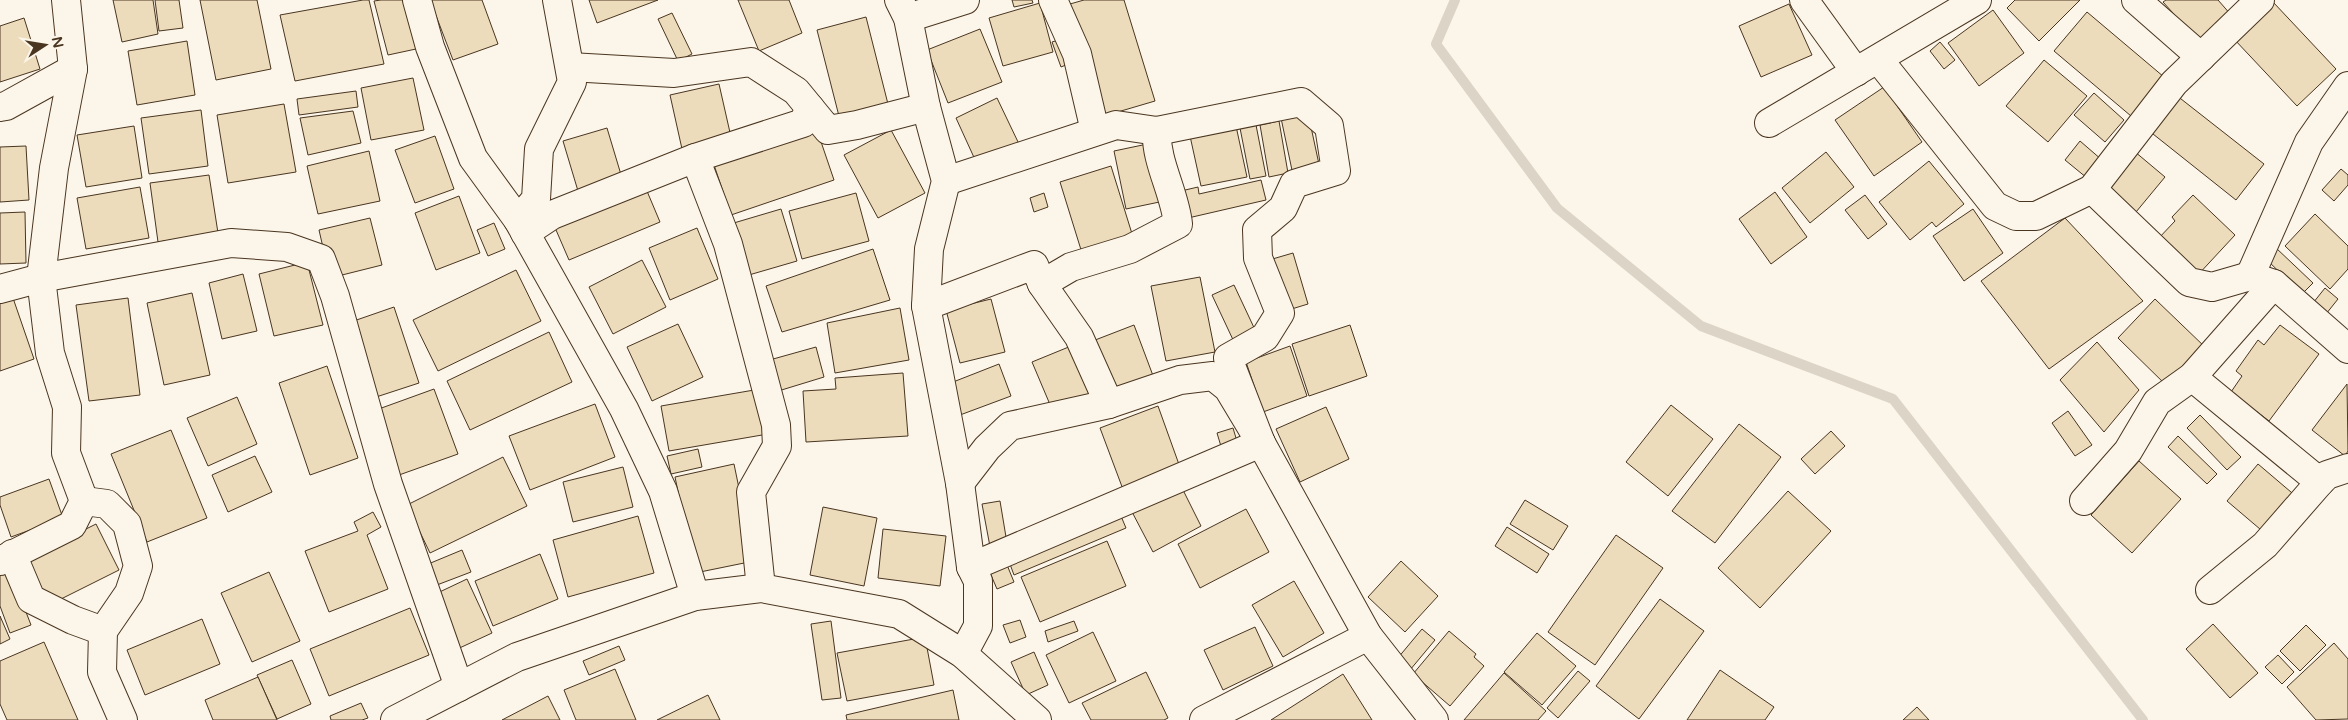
<svg xmlns="http://www.w3.org/2000/svg" width="2348" height="720" font-family="'Varela Round',sans-serif">
<rect width="100%" height="100%" fill="#fbf6e9"/>
<g fill="none" stroke-linecap="round" stroke-linejoin="round">
<!-- stream -->
<polyline stroke="#dcd4c6" stroke-width="10" points="1455,0 1436,44 1557,208 1701,326 1893,399 2143,720"/>
</g>
<!-- building -->
<g fill="#ecdcbc" stroke="#4a3520">
<polygon points="113,0 153,0 158,34 122,42"/>
<polygon points="155,0 179,0 183,28 159,31"/>
<polygon points="200,0 257,0 271,69 216,80"/>
<polygon points="363,0 369,0 384,64 295,81 280,15"/>
<polygon points="381,0 404,0 416,49 388,55 374,1"/>
<polygon points="430,0 482,0 498,44 453,60"/>
<polygon points="589,0 658,0 597,23"/>
<polygon points="738,0 789,0 802,33 759,51"/>
<polygon points="1012,0 1032,0 1033,3 1014,7"/>
<polygon points="1084,0 1124,0 1155,101 1104,116 1070,4"/>
<polygon points="2015,0 2080,0 2039,41 2007,8"/>
<polygon points="2166,0 2218,0 2232,16 2201,44 2163,2"/>
<polygon points="2273,2 2336,69 2297,106 2234,39"/>
<polygon points="1040,3 1053,52 1003,66 989,18"/>
<polygon points="1789,4 1812,55 1761,77 1739,26"/>
<polygon points="1993,10 2024,53 1979,86 1948,43"/>
<polygon points="2087,12 2164,77 2131,116 2054,51"/>
<polygon points="672,13 692,54 678,61 658,19"/>
<polygon points="866,17 890,112 841,124 817,30"/>
<polygon points="24,18 40,69 0,82 0,26"/>
<polygon points="980,29 1002,82 948,103 927,50"/>
<polygon points="1065,38 1073,62 1061,67 1052,42"/>
<polygon points="187,41 195,95 137,105 128,51"/>
<polygon points="1940,42 1955,60 1944,69 1930,51"/>
<polygon points="2044,60 2087,96 2048,142 2006,106"/>
<polygon points="413,78 424,130 371,140 361,88"/>
<polygon points="719,84 731,137 682,149 670,95"/>
<polygon points="1884,87 1922,142 1874,176 1835,120"/>
<polygon points="356,91 358,107 299,115 297,99"/>
<polygon points="2094,93 2124,120 2105,142 2074,115"/>
<polygon points="2176,95 2264,164 2236,200 2148,130"/>
<polygon points="997,98 1019,144 977,164 956,118"/>
<polygon points="284,104 296,172 228,183 217,115"/>
<polygon points="201,110 208,166 149,174 141,118"/>
<polygon points="353,111 361,143 308,155 300,118"/>
<polygon points="1308,113 1320,169 1293,175 1281,118"/>
<polygon points="1279,121 1288,173 1269,177 1260,125"/>
<polygon points="1256,125 1266,176 1250,179 1240,128"/>
<polygon points="134,126 142,178 86,187 77,135"/>
<polygon points="1236,126 1247,177 1201,186 1190,136"/>
<polygon points="816,127 834,180 731,215 713,162"/>
<polygon points="607,128 622,178 578,191 563,141"/>
<polygon points="891,130 925,193 878,218 844,155"/>
<polygon points="435,136 454,189 415,203 395,150"/>
<polygon points="2080,141 2102,160 2087,178 2065,160"/>
<polygon points="1157,142 1169,200 1126,209 1114,151"/>
<polygon points="26,146 29,200 0,202 0,147"/>
<polygon points="369,151 380,201 318,214 307,166"/>
<polygon points="2134,151 2165,177 2136,212 2105,186"/>
<polygon points="1826,152 1854,187 1810,223 1782,188"/>
<polygon points="1929,161 1964,204 1936,227 1932,222 1910,240 1879,202"/>
<polygon points="1111,166 1133,237 1082,253 1060,182"/>
<polygon points="2341,169 2348,175 2348,185 2334,201 2322,190"/>
<polygon points="209,175 218,233 158,242 150,183"/>
<polygon points="1261,180 1266,200 1188,218 1181,191 1198,187 1199,194"/>
<polygon points="644,184 660,222 569,260 553,223"/>
<polygon points="140,187 149,238 86,249 77,198"/>
<polygon points="1775,192 1807,237 1771,264 1739,219"/>
<polygon points="856,193 869,241 802,259 789,211"/>
<polygon points="1044,193 1048,207 1034,212 1030,198"/>
<polygon points="1865,195 1887,224 1868,239 1845,210"/>
<polygon points="2193,195 2235,235 2196,277 2157,240 2175,221 2172,217"/>
<polygon points="459,196 480,253 436,270 415,213"/>
<polygon points="781,209 797,261 742,277 727,225"/>
<polygon points="1973,209 2003,253 1964,281 1933,236"/>
<polygon points="25,212 26,263 0,264 0,213"/>
<polygon points="2315,214 2348,246 2348,269 2330,289 2285,246"/>
<polygon points="370,218 382,265 330,278 319,230"/>
<polygon points="2065,218 2143,301 2049,369 1981,281"/>
<polygon points="494,223 505,249 488,256 477,230"/>
<polygon points="697,228 718,279 670,300 649,248"/>
<polygon points="2275,247 2313,283 2302,294 2265,258"/>
<polygon points="873,249 890,300 782,332 766,286"/>
<polygon points="1293,253 1308,304 1285,311 1269,260"/>
<polygon points="642,260 666,307 613,334 589,287"/>
<polygon points="307,262 323,325 274,336 259,274"/>
<polygon points="516,270 541,321 438,371 413,320"/>
<polygon points="243,274 257,331 222,339 209,283"/>
<polygon points="1200,277 1215,352 1166,361 1151,286"/>
<polygon points="1234,285 1257,334 1235,344 1212,295"/>
<polygon points="2325,288 2338,299 2326,314 2313,303"/>
<polygon points="192,293 210,375 164,385 147,303"/>
<polygon points="13,298 34,359 0,371 0,303"/>
<polygon points="128,298 140,395 89,401 76,305"/>
<polygon points="991,299 1005,352 960,363 946,310"/>
<polygon points="2155,299 2206,348 2168,387 2118,338"/>
<polygon points="394,307 419,383 370,399 345,324"/>
<polygon points="900,308 909,360 835,373 827,323"/>
<polygon points="678,324 703,377 652,401 627,347"/>
<polygon points="1134,325 1155,381 1111,398 1090,342"/>
<polygon points="1350,325 1367,376 1309,396 1292,344"/>
<polygon points="2280,325 2319,354 2269,421 2231,392 2242,376 2236,371 2258,340 2264,345"/>
<polygon points="549,332 572,382 470,430 447,381"/>
<polygon points="2097,342 2139,390 2104,432 2060,380"/>
<polygon points="1076,344 1097,396 1054,414 1032,362"/>
<polygon points="1290,346 1307,396 1263,412 1246,362"/>
<polygon points="816,347 824,377 775,392 766,361"/>
<polygon points="999,364 1011,396 960,415 948,384"/>
<polygon points="327,366 358,458 310,475 279,383"/>
<polygon points="903,373 908,436 806,442 803,391 836,389 835,378"/>
<polygon points="2347,384 2348,451 2345,456 2312,430"/>
<polygon points="434,389 458,454 399,475 376,410"/>
<polygon points="760,389 768,434 669,451 661,406"/>
<polygon points="237,397 257,444 208,466 187,418"/>
<polygon points="595,404 615,457 530,490 509,436"/>
<polygon points="1671,405 1713,439 1668,496 1626,462"/>
<polygon points="1158,406 1181,470 1124,492 1100,428"/>
<polygon points="1326,407 1349,459 1300,482 1276,429"/>
<polygon points="2068,411 2092,445 2075,456 2052,423"/>
<polygon points="2200,415 2241,457 2227,470 2187,428"/>
<polygon points="1739,424 1781,457 1715,543 1672,511"/>
<polygon points="1233,428 1239,448 1223,453 1217,433"/>
<polygon points="171,430 207,518 147,542 111,454"/>
<polygon points="1831,431 1845,446 1815,474 1801,459"/>
<polygon points="2178,436 2217,474 2207,484 2168,447"/>
<polygon points="698,449 702,467 671,474 667,456"/>
<polygon points="255,456 272,492 228,512 212,475"/>
<polygon points="503,457 527,506 430,553 407,505"/>
<polygon points="2139,461 2181,499 2132,553 2091,515"/>
<polygon points="734,464 754,561 695,573 675,477"/>
<polygon points="2258,464 2298,498 2267,535 2227,501"/>
<polygon points="623,467 633,507 573,522 563,482"/>
<polygon points="49,479 63,518 11,537 0,505 0,497"/>
<polygon points="1180,484 1201,526 1153,552 1131,510"/>
<polygon points="1788,491 1831,531 1760,608 1718,568"/>
<polygon points="1525,500 1568,526 1553,550 1510,524"/>
<polygon points="1000,501 1008,549 991,552 982,504"/>
<polygon points="823,507 877,518 864,586 810,575"/>
<polygon points="1118,509 1126,528 1014,575 1007,556"/>
<polygon points="1246,509 1269,552 1200,588 1178,544"/>
<polygon points="373,512 381,527 367,535 388,589 329,612 305,551 358,531 354,522"/>
<polygon points="638,516 654,573 568,597 553,540"/>
<polygon points="96,524 119,570 47,606 24,560"/>
<polygon points="1507,527 1549,554 1537,573 1495,546"/>
<polygon points="883,529 946,536 940,586 878,578"/>
<polygon points="1616,535 1663,568 1595,665 1548,632"/>
<polygon points="1107,541 1126,586 1040,622 1021,577"/>
<polygon points="462,550 471,572 429,588 421,567"/>
<polygon points="540,554 558,599 493,626 475,581"/>
<polygon points="1005,560 1014,582 997,589 988,568"/>
<polygon points="1401,561 1438,596 1405,632 1368,597"/>
<polygon points="9,568 31,625 10,633 0,606 0,571"/>
<polygon points="269,572 300,641 252,662 221,593"/>
<polygon points="467,579 492,633 453,651 429,597"/>
<polygon points="1294,581 1324,633 1283,657 1252,605"/>
<polygon points="1660,599 1704,631 1639,719 1596,686"/>
<polygon points="410,608 429,655 329,696 310,649"/>
<polygon points="0,616 10,639 0,644"/>
<polygon points="202,619 220,664 145,695 127,650"/>
<polygon points="1020,620 1026,637 1010,643 1003,625"/>
<polygon points="831,621 841,698 822,700 811,624"/>
<polygon points="1074,621 1078,631 1048,642 1045,631"/>
<polygon points="2213,624 2258,673 2230,698 2186,649"/>
<polygon points="2306,625 2326,645 2300,671 2280,651"/>
<polygon points="1255,627 1273,666 1223,690 1204,650"/>
<polygon points="1422,629 1435,640 1410,670 1397,659"/>
<polygon points="1449,631 1476,654 1474,657 1484,666 1450,706 1413,674"/>
<polygon points="1093,632 1116,681 1069,703 1046,655"/>
<polygon points="1537,633 1576,666 1542,705 1504,672"/>
<polygon points="925,637 934,685 847,701 837,653"/>
<polygon points="44,642 78,720 7,720 0,704 0,661"/>
<polygon points="2334,643 2348,659 2348,719 2316,720 2287,687"/>
<polygon points="619,646 625,660 589,675 583,661"/>
<polygon points="1034,652 1048,685 1026,695 1011,662"/>
<polygon points="2278,655 2294,672 2282,684 2265,667"/>
<polygon points="292,660 311,704 277,719 257,675"/>
<polygon points="615,669 636,720 576,720 564,690"/>
<polygon points="1720,670 1774,707 1765,720 1687,720"/>
<polygon points="1578,671 1590,681 1558,718 1547,708"/>
<polygon points="1146,672 1168,718 1164,720 1091,720 1082,703"/>
<polygon points="1504,673 1546,711 1538,720 1464,720"/>
<polygon points="1343,674 1372,720 1271,720"/>
<polygon points="258,677 277,720 213,720 205,700"/>
<polygon points="953,690 959,720 847,720 846,715"/>
<polygon points="708,695 720,720 657,720"/>
<polygon points="548,696 560,720 502,720"/>
<polygon points="361,703 368,718 362,720 331,720 330,716"/>
<polygon points="1917,707 1929,720 1903,720"/>
</g>
<g fill="none" stroke-linecap="round" stroke-linejoin="round">
<!-- minor casing -->
<g stroke="#4a3520" stroke-width="30">
<g id="minor">
<polyline points="417,0 430,47 473,158 518,220 624,409 663,491 695,596"/>
<polyline points="899,0 908,18 926,107 946,181 929,249 926,306 960,483 971,567 978,581 978,626 963,654"/>
<polyline points="1053,0 1077,54 1095,131"/>
<polyline points="1804,0 1856,72"/>
<polyline points="2136,0 2201,57"/>
<polyline points="908,18 965,0"/>
<polyline points="1879,60 1995,206 2016,216 2036,216 2092,189 2174,83 2260,0"/>
<polyline points="570,67 674,73 751,62 796,91 828,130 857,125 926,107"/>
<polyline points="0,107 6,106 73,69"/>
<polyline points="1769,123 1977,0"/>
<polyline points="695,158 728,244 776,425 777,446 751,492 761,588"/>
<polyline points="946,181 1116,125 1157,131 1301,102 1329,126 1336,171 1294,184 1283,208 1257,230 1258,258 1280,313 1265,337 1228,358 1261,443"/>
<polyline points="2092,189 2189,282 2212,287 2250,276 2274,284 2348,349"/>
<polyline points="518,220 536,199 539,149 572,82 557,0"/>
<polyline points="525,233 552,215 695,158 803,123 810,108"/>
<polyline points="2250,276 2309,142 2348,86"/>
<path d="M1042,284L1071,267L1130,249L1178,224C1175,193 1155,161 1157,131"/>
<polyline points="0,289 41,278 231,243 287,247 321,259 335,296 388,484 459,687"/>
<polyline points="926,306 1034,265 1042,284 1079,337 1109,404"/>
<polyline points="2192,377 2320,482 2327,475 2348,468"/>
<polyline points="960,483 987,448 1010,426 1109,404 1180,380 1213,376 1228,388 1261,443 1368,636 1434,720"/>
<polyline points="84,501 107,504 127,524 138,566 129,593 103,631 102,672 123,720"/>
<polyline points="2084,501 2128,451 2157,402 2192,377 2274,284"/>
<polyline points="12,554 31,599 73,620 103,631"/>
<polyline points="0,561 72,525 84,501 66,453 67,407 50,353 41,278 54,168 73,69 66,0"/>
<polyline points="971,567 1261,443"/>
<polyline points="2210,590 2265,545 2320,482"/>
<polyline points="395,720 517,657 695,596 761,588 899,614 963,654 1037,720"/>
<polyline points="1204,720 1368,636"/>
</g>
</g>
<!-- minor -->
<use href="#minor" stroke="#fbf6e9" stroke-width="28"/>
</g>
<!-- north arrow -->
<g transform="translate(45 45) rotate(78)" stroke="#fbf6e9" stroke-width="4" paint-order="stroke">
<path d="M0-4L9 19L0 12L-9 19Z" fill="#4a3520"/>
<text y="-8" font-size="14" font-weight="bold" text-anchor="middle" fill="#4a3520">N</text>
</g>
</svg>
